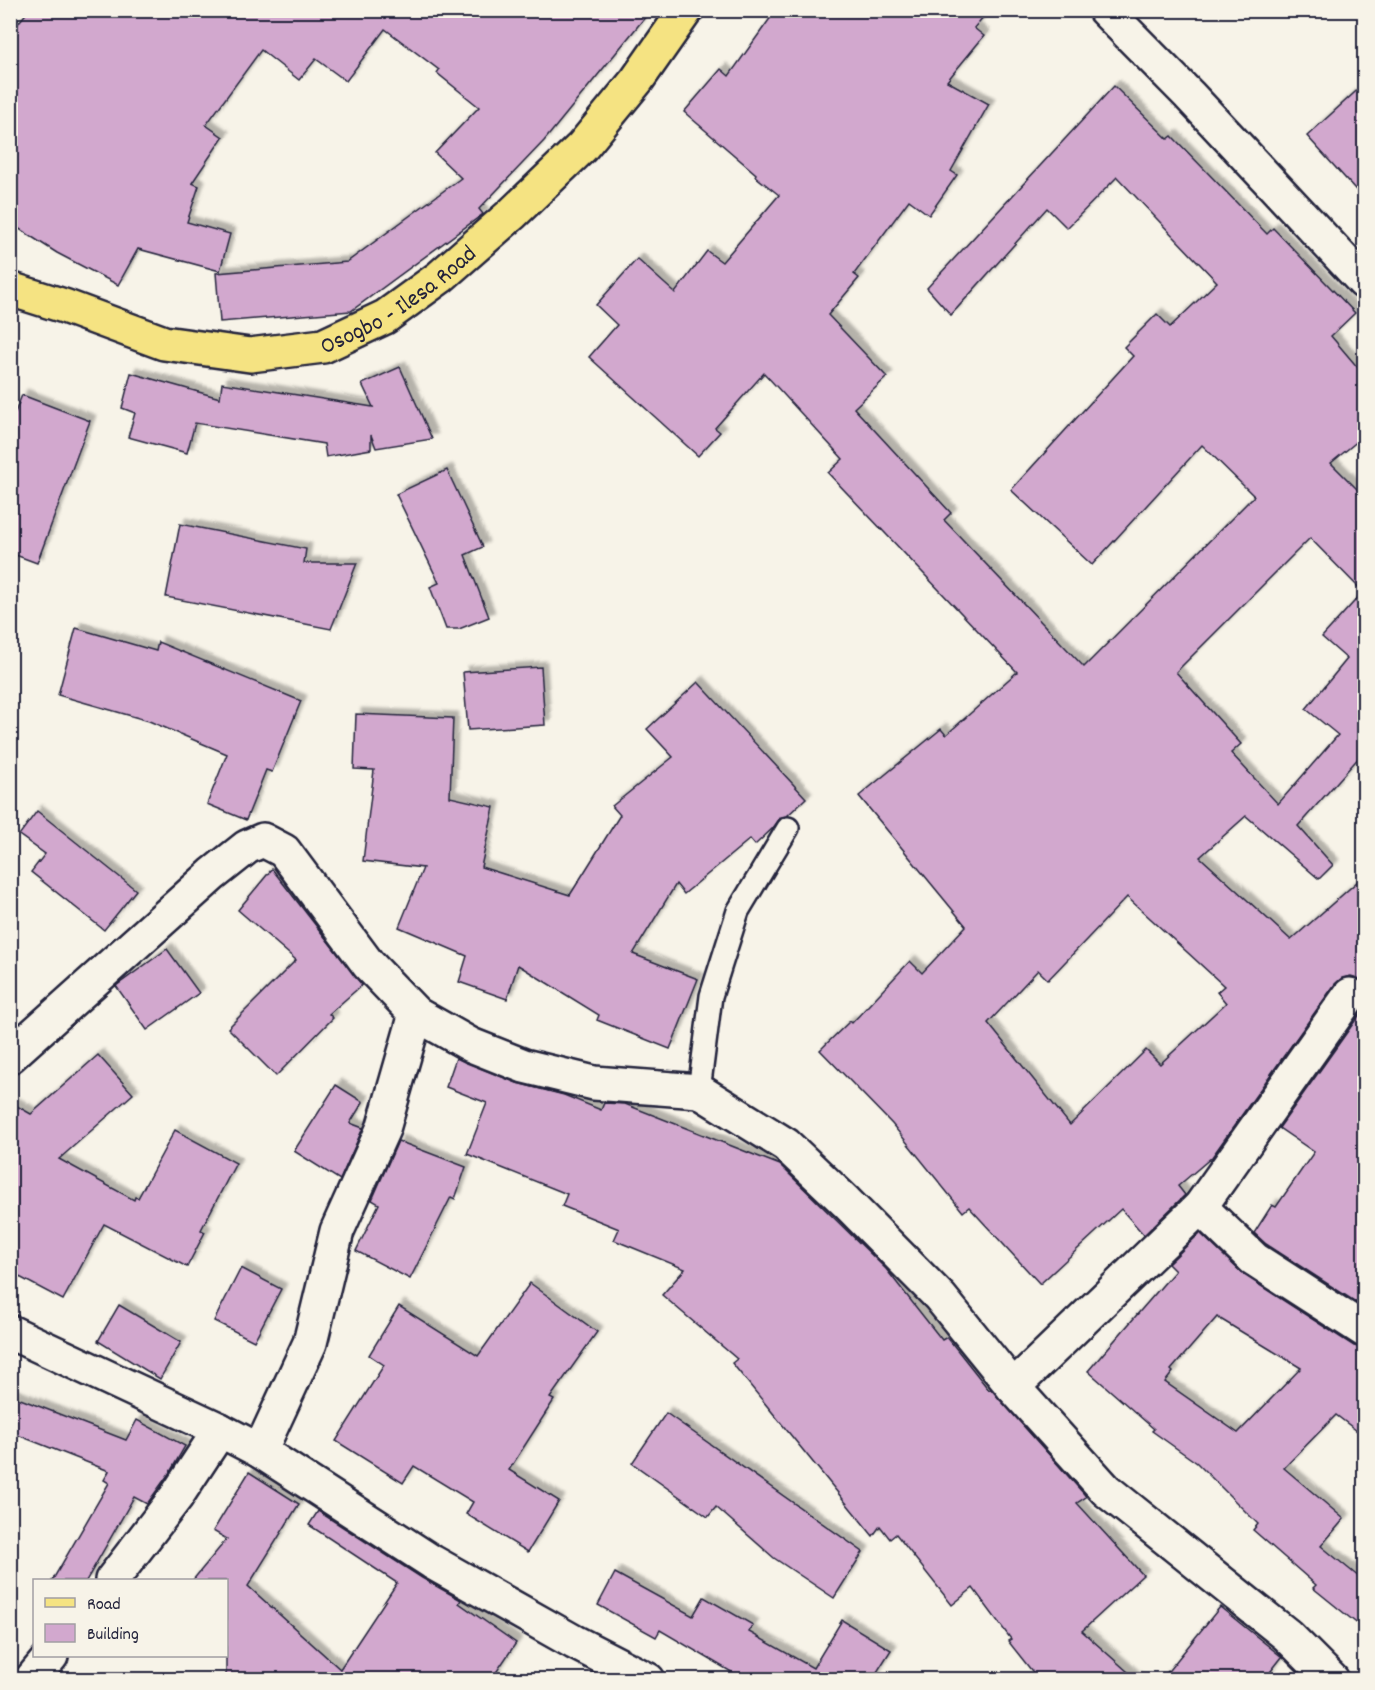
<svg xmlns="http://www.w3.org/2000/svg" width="1375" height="1690" font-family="Dekko,sans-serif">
<defs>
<filter id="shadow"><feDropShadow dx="5.5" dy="-5.5" stdDeviation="1.5" flood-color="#0004"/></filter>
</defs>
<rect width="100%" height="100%" fill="#f7f3e8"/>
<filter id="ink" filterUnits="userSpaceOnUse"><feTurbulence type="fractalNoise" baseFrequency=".0167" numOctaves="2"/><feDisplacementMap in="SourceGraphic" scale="12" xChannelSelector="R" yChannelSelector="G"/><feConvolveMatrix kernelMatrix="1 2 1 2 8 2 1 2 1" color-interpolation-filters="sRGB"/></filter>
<g filter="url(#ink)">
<!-- building -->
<g fill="#d2a8ce" stroke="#22223b" stroke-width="1.5" fill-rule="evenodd" filter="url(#shadow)">
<polygon points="29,10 651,10 544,141 479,209 483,214 351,311 220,322 216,273 347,262 461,178 435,153 479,107 437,73 439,70 385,29 346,81 316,59 299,80 261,50 206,125 223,137 192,183 199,186 187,222 230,234 220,271 138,249 118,285 57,253 10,223 10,33"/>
<path d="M776,10H989L974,28L984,36L947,81L989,104L951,171L957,175L929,215L909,200L854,274L859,278L828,315L887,377L854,408L951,513L944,520L1084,667L1254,496L1202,445L1092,565L1011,490L1133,356L1124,347L1157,314L1170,327L1217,282L1117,177L1067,228L1047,208L951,315L927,288L1114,86L1168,139L1172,136L1267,234L1273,228L1355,313L1331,336L1365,376V435L1331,463L1365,497V756L1362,754L1298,826L1333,865L1319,879L1246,816L1200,857L1291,940L1365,875V984L1360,979L1351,976L1342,978L1335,984L1212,1157L1178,1186L1185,1195L1144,1235L1121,1209L1040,1284L969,1207L963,1212L892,1124L820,1050L850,1021L852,1023L910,961L922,973L966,926L859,796L941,729L946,735L1017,672L828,473L843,459L764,373L715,428L720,432L698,456L589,357L617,325L596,305L637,259L675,293L707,251L722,262L779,195L755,176L756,174L684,112L721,69L729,76ZM1310,538L1363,592L1322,637L1347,659L1306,709L1338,735L1278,804L1231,753L1241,744L1176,672ZM1127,897L1224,986L1217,992L1226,1003L1160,1064L1146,1050L1070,1125L988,1023L1038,970L1048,980Z"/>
<polygon points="1365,83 1365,200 1307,136"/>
<polygon points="400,367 432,439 376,448 371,435 371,449 326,457 324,444 195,423 187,453 128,437 135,413 122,408 131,373 220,398 222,383 373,407 362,384"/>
<polygon points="22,395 90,421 37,563 10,553 10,425"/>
<polygon points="447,470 483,547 465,555 489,617 459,629 446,629 430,587 439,583 396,494"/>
<polygon points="180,524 306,549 304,563 357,563 331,629 166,597"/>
<polygon points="76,628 156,651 158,642 301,701 272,772 266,770 246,820 207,804 227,754 149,721 58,695"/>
<polygon points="541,667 545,725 468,730 463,672"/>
<polygon points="698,682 806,798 787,816 781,817 773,828 755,845 750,839 684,894 676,884 633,954 698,979 670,1049 597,1020 599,1015 518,965 507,999 459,982 467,956 399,927 423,868 363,861 374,770 354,769 356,714 453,718 450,797 494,807 481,867 570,895 620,815 612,806 673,757 647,729"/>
<polygon points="37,811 136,890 104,930 31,872 45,854 19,835"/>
<polygon points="272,869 362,985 329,1014 333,1018 276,1076 228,1028 296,960 238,910"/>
<polygon points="167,949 199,993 147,1030 116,986"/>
<polygon points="1365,1007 1365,1308 1266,1244 1254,1233 1272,1205 1276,1207 1314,1152 1279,1128"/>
<polygon points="98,1055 133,1094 59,1159 134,1200 135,1197 138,1198 175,1130 236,1163 201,1230 205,1232 187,1267 104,1224 63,1300 10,1272 10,1102 31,1114"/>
<polygon points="456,1058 517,1083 564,1095 601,1110 604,1103 625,1104 780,1165 886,1269 942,1340 947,1337 989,1390 991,1389 1084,1494 1086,1497 1077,1503 1143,1575 1082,1631 1137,1680 1039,1680 1008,1641 1011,1639 973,1588 952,1605 896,1534 890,1539 880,1526 873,1536 732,1363 737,1359 662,1295 685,1269 614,1240 619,1229 562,1206 567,1194 467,1154 487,1103 446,1087"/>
<polygon points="336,1085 363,1102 350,1123 363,1128 340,1180 294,1151"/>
<polygon points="398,1141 466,1167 455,1199 451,1197 410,1279 356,1251 379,1204 372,1200"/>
<path d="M1200,1233L1244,1275L1354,1346L1365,1348V1437L1336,1415L1284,1468L1344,1519L1321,1546L1365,1582V1630L1313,1588L1316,1585L1253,1530L1258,1524L1197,1463L1152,1431L1154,1429L1088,1371L1175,1271L1168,1264ZM1217,1317L1301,1368L1238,1433L1165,1382L1173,1372L1171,1370Z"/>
<polygon points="241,1268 281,1289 254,1341 214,1321"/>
<polygon points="530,1283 597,1332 550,1398 554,1400 509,1470 559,1501 528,1552 466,1514 473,1502 414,1466 403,1483 336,1441 384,1365 369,1355 399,1306 478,1356"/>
<polygon points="119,1305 181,1342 160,1379 98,1341"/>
<polygon points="10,1395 126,1440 137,1420 185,1446 170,1472 147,1504 134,1497 86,1581 52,1581 109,1483 104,1480 109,1471 10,1432"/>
<polygon points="666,1413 863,1552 834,1598 774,1558 716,1507 708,1517 632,1463"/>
<polygon points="249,1472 299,1504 248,1586 340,1669 397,1583 309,1525 318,1511 422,1578 461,1600 459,1603 516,1643 491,1680 226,1680 226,1581 192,1581 227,1539 213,1531"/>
<polygon points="615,1573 693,1616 704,1597 753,1625 749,1632 813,1668 842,1620 891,1650 872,1680 745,1680 660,1630 656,1637 598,1605"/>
<polygon points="1220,1607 1282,1657 1264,1680 1161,1680"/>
</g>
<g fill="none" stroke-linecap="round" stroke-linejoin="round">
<!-- lane casing -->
<g stroke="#22223b" stroke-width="26">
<polyline id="lane" points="699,1091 711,996 738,911 788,828"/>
</g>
<!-- street casing -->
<g stroke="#22223b" stroke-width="38">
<g id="street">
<polyline points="1105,10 1189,95 1364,282"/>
<polyline points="10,1056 213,874 247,847 263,840 284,851 368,964 416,1014 471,1045 524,1066 594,1083 699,1091 786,1145 846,1202 940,1297 1013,1387 1106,1490 1287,1635 1332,1680"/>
<polyline points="1200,1207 1254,1259 1364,1330"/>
<polyline points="10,1332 220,1430 260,1451 432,1562 574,1642 648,1680"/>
<polyline points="1013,1387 1200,1207 1350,995"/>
<polyline points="260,1451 310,1343 337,1231 383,1129 416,1014"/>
<polyline points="112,1580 176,1497 220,1430"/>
<polyline points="31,1680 51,1656"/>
</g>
</g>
<!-- primary casing -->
<g stroke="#22223b" stroke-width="38">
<g id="primary">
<path id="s1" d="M10,289L64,306L164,343L250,355L323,346L385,317L440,277L512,214L582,147L637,80L686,10"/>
</g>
</g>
<!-- lane -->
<use href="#lane" stroke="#f7f3e8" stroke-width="21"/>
<!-- street -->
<use href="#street" stroke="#f7f3e8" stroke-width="33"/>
<!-- primary -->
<use href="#primary" stroke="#f5e382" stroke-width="33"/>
</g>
</g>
<g text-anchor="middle" stroke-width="4.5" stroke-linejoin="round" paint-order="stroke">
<!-- street labels -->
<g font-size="24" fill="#22223b" stroke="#f7f3e8">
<text dy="8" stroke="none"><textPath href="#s1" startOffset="412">Osogbo - Ilesa Road</textPath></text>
</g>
</g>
<!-- margin -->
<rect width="1375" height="1690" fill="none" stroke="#f7f3e8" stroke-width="36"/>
<rect x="18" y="18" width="1339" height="1654" fill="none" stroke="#22223b" stroke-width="2" filter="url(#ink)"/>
<!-- legend -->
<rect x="33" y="1579" width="195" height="78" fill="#f7f3e8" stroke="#a29fa3" stroke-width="1.5"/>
<rect x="45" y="1598" width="30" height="9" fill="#f5e382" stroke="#a29fa3" stroke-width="1.5"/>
<text x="87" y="1609" font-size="18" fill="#22223b">Road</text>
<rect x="45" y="1624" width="30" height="18" fill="#d2a8ce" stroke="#a29fa3" stroke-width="1.5"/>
<text x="87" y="1639" font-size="18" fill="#22223b">Building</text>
</svg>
